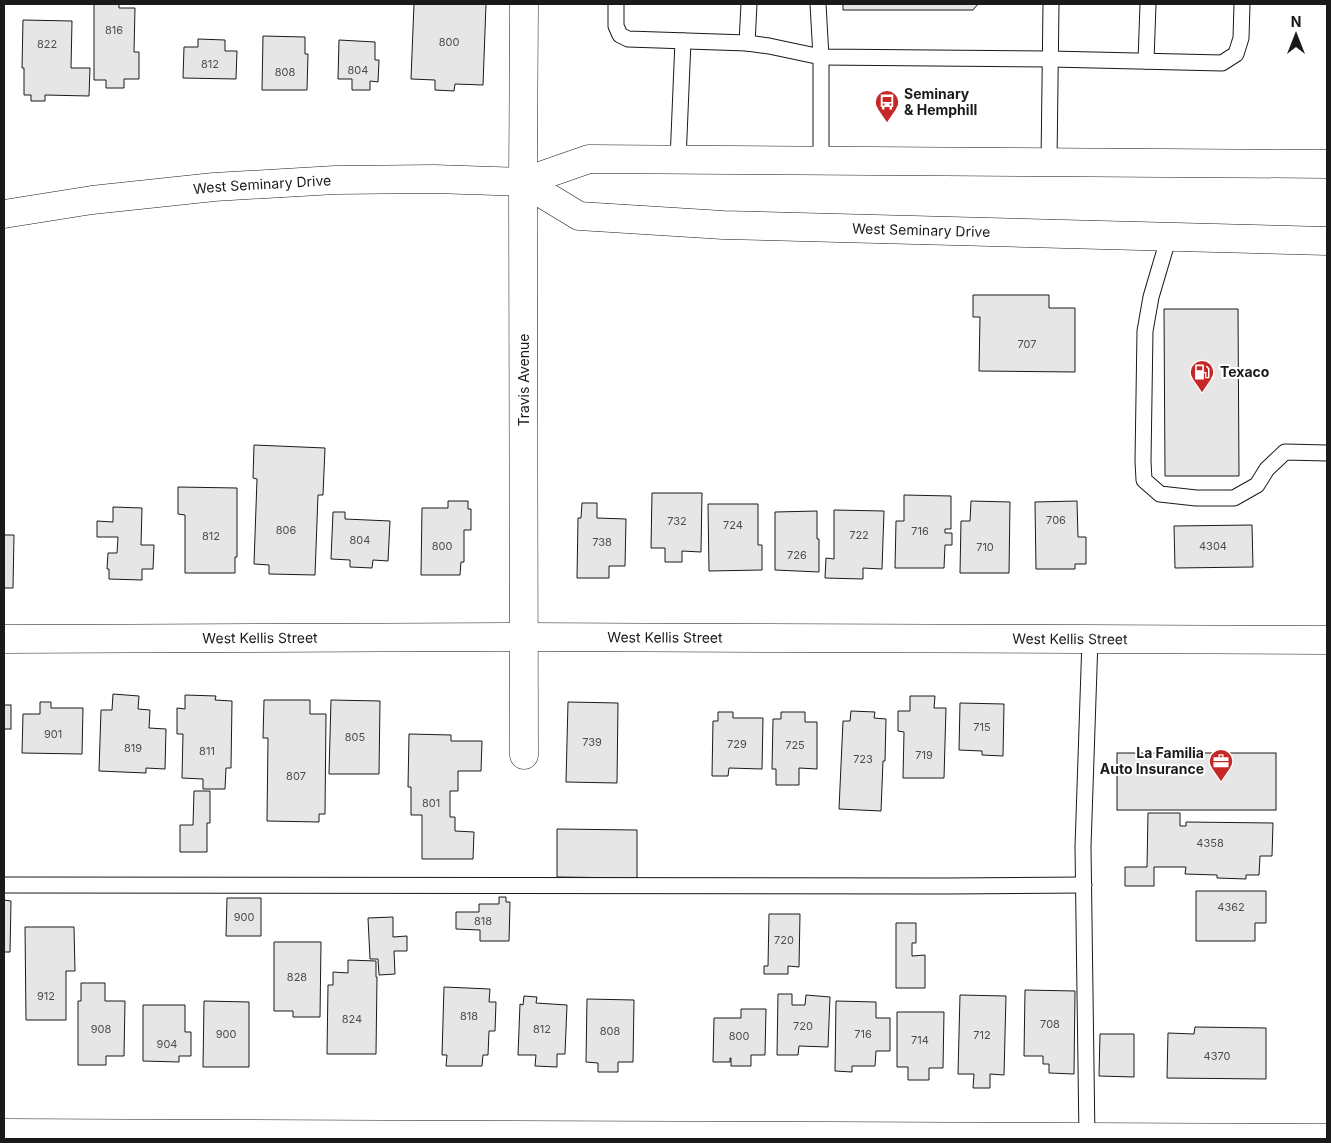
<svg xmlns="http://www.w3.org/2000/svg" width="1331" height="1143" font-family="Inter,sans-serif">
<rect width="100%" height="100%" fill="#fff"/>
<!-- building -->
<g fill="#e6e6e6" stroke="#1a1a1a">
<polygon points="94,4 119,4 119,8 135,8 134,52 139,52 139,79 124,79 124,88 106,88 106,80 94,80"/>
<polygon points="414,4 486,4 483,85 455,84 454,91 435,90 435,80 411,79"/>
<polygon points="843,4 978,4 973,10 843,10"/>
<polygon points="23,20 72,21 71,68 90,68 89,96 45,95 45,101 31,101 31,95 24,95 24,68 22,68"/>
<polygon points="263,36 305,37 305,54 308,54 307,90 262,90"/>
<polygon points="198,39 225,40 225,51 237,51 236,79 183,78 184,47 198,47"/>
<polygon points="339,40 375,42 375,60 379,60 378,82 370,81 370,90 352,90 352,79 338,79"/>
<polygon points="973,295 1049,295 1049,308 1075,308 1075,372 979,371 980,317 973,317"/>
<polygon points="1164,309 1238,309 1239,476 1165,476"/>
<polygon points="254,445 325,448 323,495 318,495 315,575 269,574 269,565 254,564 257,479 253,478"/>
<polygon points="178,487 237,488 237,557 235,557 235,573 185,573 185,515 178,514"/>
<polygon points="652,493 702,493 701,552 682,551 682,562 665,562 665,548 651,548"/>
<polygon points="904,495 951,496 951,529 945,529 945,533 952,533 952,545 945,545 944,568 895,568 896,521 904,521"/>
<polygon points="448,501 468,501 468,509 471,509 471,530 464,530 464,562 461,562 460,575 421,575 422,508 448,508"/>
<polygon points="971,501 1010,502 1009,573 960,573 961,521 970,521"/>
<polygon points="1077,501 1078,537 1086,537 1086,564 1075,564 1075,569 1036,569 1035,502"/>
<polygon points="582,503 597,503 597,518 626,519 625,566 609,566 609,578 577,578 578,518 581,518"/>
<polygon points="708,504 758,504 758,545 762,545 762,570 709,571"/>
<polygon points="113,507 142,508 141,545 154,545 153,569 142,569 142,580 109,579 109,569 107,569 108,553 117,553 118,537 97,537 97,521 113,522"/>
<polygon points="834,510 884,511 882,569 863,568 863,579 825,578 826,558 834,559"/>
<polygon points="817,511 817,539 819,539 819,572 775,570 775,512"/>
<polygon points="333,512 345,512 345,519 390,521 388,561 373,560 372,568 350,567 350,560 331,559"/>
<polygon points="1252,525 1253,567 1175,568 1174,526"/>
<polygon points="4,535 14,535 13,588 4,588"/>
<polygon points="113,694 139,696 138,709 150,710 149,728 166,729 165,769 146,768 146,773 99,771 101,710 112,710"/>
<polygon points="185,695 216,696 215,700 232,701 231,768 226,768 225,789 203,789 203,779 182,778 183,734 177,734 177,708 185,709"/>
<polygon points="910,696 935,696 934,708 946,708 944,778 903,778 904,732 898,731 898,711 910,711"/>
<polygon points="264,700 310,700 310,714 326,714 325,814 319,814 319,822 267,821 268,738 263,738"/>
<polygon points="331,700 380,701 379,774 329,774"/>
<polygon points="40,702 51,702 51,708 83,708 82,754 22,753 23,714 40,714"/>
<polygon points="568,702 618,703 617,783 566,782"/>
<polygon points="960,703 1004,704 1003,756 982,755 982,751 959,750"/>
<rect x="4" y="705" width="7" height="24"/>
<polygon points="851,711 875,712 874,718 886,719 885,761 883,761 881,811 839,809 843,721 850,721"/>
<polygon points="718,712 733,712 733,718 763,718 762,769 729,768 728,776 712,776 713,721 718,721"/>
<polygon points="781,712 805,712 805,722 817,722 817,769 799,768 799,785 776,785 776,769 772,769 773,719 781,719"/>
<polygon points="409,734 451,735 451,741 482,741 481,771 458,771 458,791 450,791 450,817 455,817 455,831 474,832 473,859 422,859 422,815 411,815 411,787 408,787"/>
<rect x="1117" y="753" width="159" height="57"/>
<polygon points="194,791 210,791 210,823 207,823 207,852 180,852 180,825 193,825"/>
<polygon points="1148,813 1180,813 1180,826 1186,826 1186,822 1273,823 1272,856 1260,856 1259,875 1246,875 1246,879 1217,878 1217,875 1185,874 1186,867 1154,867 1154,886 1125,886 1125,867 1147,867"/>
<polygon points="557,829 637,830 637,878 557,877"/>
<polygon points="1196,891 1266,891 1266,923 1255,923 1255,941 1196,941"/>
<polygon points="499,897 506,897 506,902 510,902 509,941 480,941 480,930 456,929 456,912 479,912 479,904 499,904"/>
<polygon points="227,898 261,898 261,936 226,936"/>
<polygon points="4,900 11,901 10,952 4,952"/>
<polygon points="769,914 800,914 799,967 788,966 788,974 764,974 764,966 768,966"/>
<polygon points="393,917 393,937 407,936 407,951 394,951 395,974 379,975 378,959 370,959 368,918"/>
<polygon points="896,923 916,923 916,943 912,943 912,956 925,955 925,988 896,988"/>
<polygon points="25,927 74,927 75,971 66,971 66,1020 26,1020"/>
<polygon points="274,942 321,942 320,1017 293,1017 293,1011 274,1011"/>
<polygon points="348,960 376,961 376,977 377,977 376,1054 327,1054 328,985 333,985 333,972 348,973"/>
<polygon points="81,983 105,983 105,1001 125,1001 124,1056 106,1056 106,1065 78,1065 78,1001 81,1001"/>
<polygon points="444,987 490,989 489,1002 496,1002 495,1031 489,1031 488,1055 483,1055 482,1066 446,1066 447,1055 442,1055"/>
<polygon points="1025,990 1075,991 1074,1074 1049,1073 1049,1064 1043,1064 1043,1056 1024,1056"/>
<polygon points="778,994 792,994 792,1005 805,1005 806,995 830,997 828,1047 799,1046 798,1055 777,1055"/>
<polygon points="960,995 1006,996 1004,1075 990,1074 990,1088 973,1088 974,1074 958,1074"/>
<polygon points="524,996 537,997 536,1003 567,1005 565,1054 557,1054 557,1067 535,1066 536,1055 518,1055 520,1004 523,1005"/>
<polygon points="587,999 634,1000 633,1062 618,1062 618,1072 598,1072 598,1063 586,1062"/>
<polygon points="204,1001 249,1002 249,1067 203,1067"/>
<polygon points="836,1001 876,1002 876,1018 890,1018 890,1051 876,1051 875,1066 852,1066 852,1072 835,1071"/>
<polygon points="143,1005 185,1005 185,1032 191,1032 191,1056 179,1056 179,1062 143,1061"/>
<polygon points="741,1009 766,1009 765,1055 751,1055 751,1066 731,1066 731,1058 730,1058 730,1062 713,1062 714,1018 741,1018"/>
<polygon points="897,1012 944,1012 943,1068 929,1068 929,1080 908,1080 908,1067 897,1067"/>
<polygon points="1195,1027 1266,1028 1266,1079 1167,1078 1168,1033 1194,1034"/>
<polygon points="1100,1034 1134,1034 1134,1077 1099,1076"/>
</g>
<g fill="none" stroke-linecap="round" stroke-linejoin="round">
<!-- service casing -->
<g stroke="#1a1a1a" stroke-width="17">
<g id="service">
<polyline points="616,4 616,26 620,35 628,39 747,43 769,46 821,57 1051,59 1222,63 1236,54 1241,38 1242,4"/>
<polyline points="818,4 821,57 821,161"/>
<polyline points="747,43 749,4"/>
<polyline points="1146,61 1148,4"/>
<polyline points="678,160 683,41"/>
<polyline points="1049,162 1051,4"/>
<polyline points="1169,236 1151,297 1145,331 1143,461 1144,480 1160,494 1196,498 1234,498 1257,485 1267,469 1285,452 1327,453"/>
<polyline points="4,885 946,886 1084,885"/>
<polyline points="1087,1139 1083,847 1090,639"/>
</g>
</g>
<!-- minor casing -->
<g stroke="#1a1a1a" stroke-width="29">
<g id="minor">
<path id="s1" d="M4,639L525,637L1327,640"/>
<polyline points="524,755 523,182 524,4"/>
<polyline points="4,1133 1327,1138"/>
</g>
</g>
<!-- secondary casing -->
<g stroke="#1a1a1a" stroke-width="29">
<g id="secondary">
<path id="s2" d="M523,182L579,216L723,225L1327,241"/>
<path id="s3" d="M4,214L92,200L214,187L335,180L434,179L523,182L589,159L1327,164"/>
</g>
</g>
<!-- service -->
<use href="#service" stroke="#fff" stroke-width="15"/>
<!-- minor -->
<use href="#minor" stroke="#fff" stroke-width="28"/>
<!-- secondary -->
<use href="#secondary" stroke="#fff" stroke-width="28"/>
</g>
<!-- icons -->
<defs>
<g id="bus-pin" transform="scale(1.25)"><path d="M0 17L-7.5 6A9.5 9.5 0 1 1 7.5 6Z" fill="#c62828" stroke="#fff"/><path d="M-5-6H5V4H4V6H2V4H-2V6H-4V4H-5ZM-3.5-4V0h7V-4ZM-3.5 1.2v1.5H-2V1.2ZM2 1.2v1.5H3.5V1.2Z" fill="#fff"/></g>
<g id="fuel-pin" transform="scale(1.25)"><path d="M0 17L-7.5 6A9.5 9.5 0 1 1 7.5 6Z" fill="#c62828" stroke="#fff"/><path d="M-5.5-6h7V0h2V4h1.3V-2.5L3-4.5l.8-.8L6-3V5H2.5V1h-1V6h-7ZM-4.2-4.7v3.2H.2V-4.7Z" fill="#fff"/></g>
<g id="office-pin" transform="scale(1.25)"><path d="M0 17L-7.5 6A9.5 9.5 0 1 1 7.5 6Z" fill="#c62828" stroke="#fff"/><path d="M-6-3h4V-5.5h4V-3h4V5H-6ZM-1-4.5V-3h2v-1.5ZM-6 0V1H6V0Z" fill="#fff"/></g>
</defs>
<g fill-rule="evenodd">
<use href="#bus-pin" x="887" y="102"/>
<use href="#fuel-pin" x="1202" y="372"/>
<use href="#office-pin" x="1221" y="761"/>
</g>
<g text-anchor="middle" stroke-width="4" stroke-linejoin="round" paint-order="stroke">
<!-- number labels -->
<g font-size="11" fill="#4d4d4d">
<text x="114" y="34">816</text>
<text x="449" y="46">800</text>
<text x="47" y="48">822</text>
<text x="210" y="68">812</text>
<text x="358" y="74">804</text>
<text x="285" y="76">808</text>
<text x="1027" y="348">707</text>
<text x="1056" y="524">706</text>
<text x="677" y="525">732</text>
<text x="733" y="529">724</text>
<text x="286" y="534">806</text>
<text x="920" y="535">716</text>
<text x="859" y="539">722</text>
<text x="211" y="540">812</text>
<text x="360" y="544">804</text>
<text x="602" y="546">738</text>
<text x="442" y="550">800</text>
<text x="1213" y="550">4304</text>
<text x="985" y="551">710</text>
<text x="797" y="559">726</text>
<text x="982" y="731">715</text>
<text x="53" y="738">901</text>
<text x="355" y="741">805</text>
<text x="592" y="746">739</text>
<text x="737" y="748">729</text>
<text x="795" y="749">725</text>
<text x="133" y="752">819</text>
<text x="207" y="755">811</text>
<text x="924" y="759">719</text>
<text x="863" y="763">723</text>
<text x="296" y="780">807</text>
<text x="431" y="807">801</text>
<text x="1210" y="847">4358</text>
<text x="1231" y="911">4362</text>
<text x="244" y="921">900</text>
<text x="483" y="925">818</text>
<text x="784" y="944">720</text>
<text x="297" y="981">828</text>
<text x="46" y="1000">912</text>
<text x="469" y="1020">818</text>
<text x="352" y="1023">824</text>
<text x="1050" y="1028">708</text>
<text x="803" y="1030">720</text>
<text x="101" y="1033">908</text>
<text x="542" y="1033">812</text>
<text x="610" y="1035">808</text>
<text x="226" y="1038">900</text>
<text x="863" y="1038">716</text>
<text x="982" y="1039">712</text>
<text x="739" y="1040">800</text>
<text x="920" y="1044">714</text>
<text x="167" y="1048">904</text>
<text x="1217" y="1060">4370</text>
</g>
<!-- poi labels -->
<g font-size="14" font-weight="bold" fill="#1a1a1a" stroke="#fff" text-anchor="start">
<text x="904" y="99">Seminary<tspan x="904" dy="16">&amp; Hemphill</tspan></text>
<text x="1220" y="377">Texaco</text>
<text x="1204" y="758" text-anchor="end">La Familia<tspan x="1204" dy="16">Auto Insurance</tspan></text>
</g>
<!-- street labels -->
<g font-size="14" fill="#1a1a1a" stroke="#fff">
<text dy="5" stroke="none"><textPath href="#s3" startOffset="260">West Seminary Drive</textPath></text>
<text dy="5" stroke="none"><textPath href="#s2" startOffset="408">West Seminary Drive</textPath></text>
<text transform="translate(524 380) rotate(-90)" y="5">Travis Avenue</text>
<text dy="5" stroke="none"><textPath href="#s1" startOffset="661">West Kellis Street</textPath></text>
<text dy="5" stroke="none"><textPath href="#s1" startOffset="256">West Kellis Street</textPath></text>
<text dy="5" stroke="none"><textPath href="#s1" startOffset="1066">West Kellis Street</textPath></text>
</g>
</g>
<!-- border -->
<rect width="1331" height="1143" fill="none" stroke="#1a1a1a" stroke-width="10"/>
<!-- north arrow -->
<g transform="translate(1296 35)" stroke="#ffffff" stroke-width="4" paint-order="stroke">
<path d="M0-4L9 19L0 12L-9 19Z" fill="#1a1a1a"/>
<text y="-8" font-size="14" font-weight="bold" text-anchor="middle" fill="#1a1a1a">N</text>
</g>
</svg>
